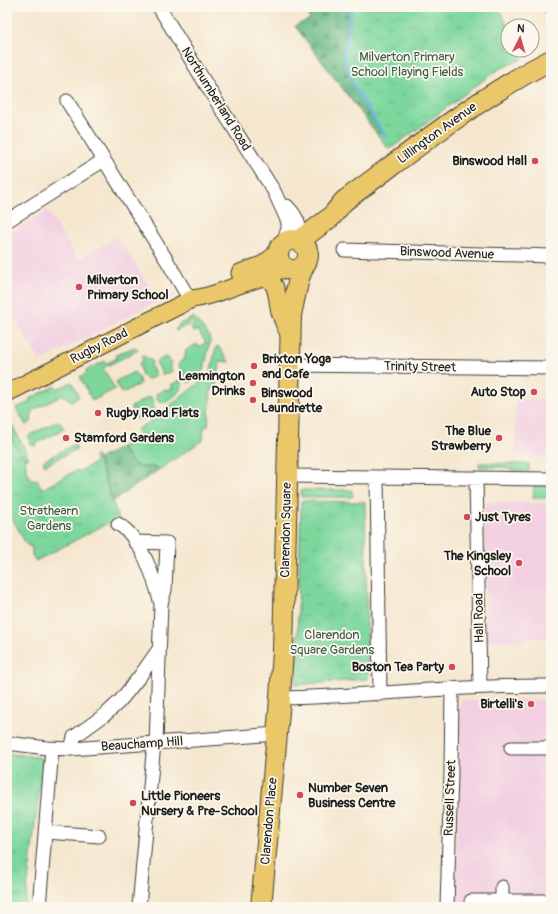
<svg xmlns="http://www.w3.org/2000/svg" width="558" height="914" viewBox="0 0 558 914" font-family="Pangolin,sans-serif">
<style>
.built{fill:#f2cfe1}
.grass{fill:#7dd79d;stroke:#4c7a5c}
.forest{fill:url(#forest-firs);stroke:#416a50}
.park{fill:url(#park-tufts);stroke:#4c7a5c}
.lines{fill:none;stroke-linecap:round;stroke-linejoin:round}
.stream{stroke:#6bb6e4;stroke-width:3}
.minor-casing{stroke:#3d3a37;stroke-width:15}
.major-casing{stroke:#3d3a37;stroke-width:19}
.highway-casing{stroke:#3d3a37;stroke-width:22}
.minor{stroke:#fff;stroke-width:13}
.major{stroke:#eac769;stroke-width:17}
.highway{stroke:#eac769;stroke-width:20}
.poi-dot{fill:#d1495b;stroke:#fbf7ec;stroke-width:1.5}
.labels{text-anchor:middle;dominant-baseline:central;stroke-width:3.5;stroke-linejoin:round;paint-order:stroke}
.park-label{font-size:13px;fill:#3e5d49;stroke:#fbf7ec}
.street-label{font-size:13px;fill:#1c1c1c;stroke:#fbf7ec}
.poi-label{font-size:13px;font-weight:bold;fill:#1c1c1c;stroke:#fbf7ec;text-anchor:start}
</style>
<defs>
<pattern id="forest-firs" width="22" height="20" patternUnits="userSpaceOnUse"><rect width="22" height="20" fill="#66b884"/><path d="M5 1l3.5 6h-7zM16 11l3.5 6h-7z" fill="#53956b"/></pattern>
<pattern id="park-tufts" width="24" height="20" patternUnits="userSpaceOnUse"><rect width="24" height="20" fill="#7dd79d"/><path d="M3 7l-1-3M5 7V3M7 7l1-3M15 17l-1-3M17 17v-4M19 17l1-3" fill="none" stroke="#6bb887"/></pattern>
</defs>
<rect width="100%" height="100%" fill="#fbf7ec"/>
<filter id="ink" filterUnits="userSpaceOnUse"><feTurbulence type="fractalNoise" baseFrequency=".025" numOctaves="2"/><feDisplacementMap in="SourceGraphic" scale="8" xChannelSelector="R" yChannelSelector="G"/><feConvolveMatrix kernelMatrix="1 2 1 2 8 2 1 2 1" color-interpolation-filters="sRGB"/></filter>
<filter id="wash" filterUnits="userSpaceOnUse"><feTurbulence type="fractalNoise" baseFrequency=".012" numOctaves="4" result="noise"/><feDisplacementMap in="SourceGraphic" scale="16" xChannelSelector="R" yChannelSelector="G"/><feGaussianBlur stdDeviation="0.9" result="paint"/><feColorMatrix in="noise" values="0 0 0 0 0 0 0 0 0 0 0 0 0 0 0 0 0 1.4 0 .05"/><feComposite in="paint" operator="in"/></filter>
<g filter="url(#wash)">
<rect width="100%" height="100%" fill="#f5e7cf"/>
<path class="built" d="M47,210L78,260L118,236L158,301L40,361L7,307V235Z
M516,399L551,400V457L515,456Z
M489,502L551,503V638L524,637L523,641H486L484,505L485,503Z
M461,700H551V907H454Z"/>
<path class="grass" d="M194,317L209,336L210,341L204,370L189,383L178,364L184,360L186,350L197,344L198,347L206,343L198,330L193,332L191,327L194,325L192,321L189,322L190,324L176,331L175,329L179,327L178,325Z
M218,346L229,362L220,361L219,372L217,373L216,389H211L208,426L204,427L203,440L160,469C153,466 148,467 141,467C132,466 126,453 121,447L125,445L126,446L141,438L137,430L139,428L148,423L208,376L211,371L216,347Z
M134,347L135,349L137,348L138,350L103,368L115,389L94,400H92L80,377L87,373L86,370L105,361L107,363L117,358L116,355Z
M144,356L152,361L151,366L156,376L146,380L144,377L142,376L139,363L143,361L141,357Z
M165,357L166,359L168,358L171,364L169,365L172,371L163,375L156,362Z
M134,372L139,378L140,384L122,393L118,388L116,381Z
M180,380L182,386C180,392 166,407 159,401C158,400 156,396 156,395V394L166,389L167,391L173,388L171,385Z
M72,382L79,397L72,401L63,395L32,411L31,422L26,425L16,408L30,402L29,399L55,386L57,389Z
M149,397H151L154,405L153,413L142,419L136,418L131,407Z
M7,415L29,458L25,459L17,448L7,428Z
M58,421L60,422L64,429L35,444L36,446L31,445L28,438L30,435Z
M75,444L77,449L45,465L43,461Z
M479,463L529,464V472H521L502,467H479Z
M534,485H550L551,498H533Z
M301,490H352L353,496L351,497H301Z"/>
<path class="forest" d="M303,7H352L344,57L353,84L382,131L377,134L295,26L310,19Z
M121,447C126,453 132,466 141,467C148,467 153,466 160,469L113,501L98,459Z"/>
<path class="park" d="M352,7H499L508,27V50H518L522,59L497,70L389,150L377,134L382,131L353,84L344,56Z
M7,428L17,448L25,459L26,469L32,481L37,479L42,489L77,470L78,472L96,462L94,457L96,455L120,523L116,525L112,523H108L36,561L32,555V548L26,544L7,509Z
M301,501L365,502L368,679L296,685Z
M7,753L43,758L25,907H7Z"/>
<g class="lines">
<path class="stream" d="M352,7L344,57L353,84L385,136"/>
</g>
</g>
<g filter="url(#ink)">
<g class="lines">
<defs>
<path id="minor" d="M159,7L215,99L274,191L288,222V229L281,247
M551,7V8
M67,101L166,259L190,300
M287,206C298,217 301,226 299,241
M7,221L104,160
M344,250L551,256
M289,365L551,368
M287,476L551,479
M377,477L380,694
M476,478L480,687
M118,524C142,538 154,578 161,604
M135,542L167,543L165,590L161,604L156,743
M280,698C370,696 460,685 551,686
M7,743L47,748L71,749L277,734
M511,748H551
M71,749L74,737L106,714L120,701L140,676L159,649
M46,832L99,836
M502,887V901
M471,901H551
M39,907L52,749
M139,907L154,743
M447,907L451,773L452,688"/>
<path id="major" d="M240,273L262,265L279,252
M264,277C280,282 276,302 281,315C283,322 287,329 290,336
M7,393L192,299C212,297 226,289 245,283C259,278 272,275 285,267"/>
<path id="highway" d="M278 255a15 15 0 1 1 30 0a15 15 0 1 1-30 0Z
M299,241L331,217L344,201C411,152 477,98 551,60
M261,907L279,712L283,651L291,315L299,278L304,266"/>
</defs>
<use href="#minor" class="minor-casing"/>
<use href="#major" class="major-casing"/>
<use href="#highway" class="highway-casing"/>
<use href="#minor" class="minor"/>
<use href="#major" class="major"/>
<use href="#highway" class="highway"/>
</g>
</g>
<g class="poi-dot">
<circle cx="535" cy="161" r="4"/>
<circle cx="79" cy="287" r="4"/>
<circle cx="254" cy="366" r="4"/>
<circle cx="253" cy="383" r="4"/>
<circle cx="534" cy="392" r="4"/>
<circle cx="253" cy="400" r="4"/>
<circle cx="98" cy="413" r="4"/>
<circle cx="66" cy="438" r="4"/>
<circle cx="499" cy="438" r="4"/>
<circle cx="467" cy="517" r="4"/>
<circle cx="519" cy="563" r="4"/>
<circle cx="452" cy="667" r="4"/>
<circle cx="531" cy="704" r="4"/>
<circle cx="300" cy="795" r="4"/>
<circle cx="133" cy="803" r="4"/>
</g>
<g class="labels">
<g class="park-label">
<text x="407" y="57">Milverton Primary<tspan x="407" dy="15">School Playing Fields</tspan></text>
<text x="49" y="511">Strathearn<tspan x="49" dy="15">Gardens</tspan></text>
<text x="332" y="635">Clarendon<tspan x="332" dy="15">Square Gardens</tspan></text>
</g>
<g class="street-label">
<text transform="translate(216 99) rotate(58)">Northumberland Road</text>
<text transform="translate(437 133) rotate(-36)">Lillington Avenue</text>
<text transform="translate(447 253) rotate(2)">Binswood Avenue</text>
<text transform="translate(99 346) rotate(-27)">Rugby Road</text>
<text transform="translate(420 367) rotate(1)">Trinity Street</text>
<text transform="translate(286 530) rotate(-89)">Clarendon Square</text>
<text transform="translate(479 618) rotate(-91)">Hall Road</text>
<text transform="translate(142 744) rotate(-4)">Beauchamp Hill</text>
<text transform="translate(450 798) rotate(-88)">Russell Street</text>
<text transform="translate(269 821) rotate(-85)">Clarendon Place</text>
</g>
<g class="poi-label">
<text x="527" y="161" text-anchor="end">Binswood Hall</text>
<text x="87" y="280">Milverton<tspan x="87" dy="15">Primary School</tspan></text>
<text x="262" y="359">Brixton Yoga<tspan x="262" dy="15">and Cafe</tspan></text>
<text x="245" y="376" text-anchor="end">Leamington<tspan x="245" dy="15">Drinks</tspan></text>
<text x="526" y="392" text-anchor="end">Auto Stop</text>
<text x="261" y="393">Binswood<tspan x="261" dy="15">Laundrette</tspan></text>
<text x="106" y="413">Rugby Road Flats</text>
<text x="491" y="431" text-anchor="end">The Blue<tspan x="491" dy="15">Strawberry</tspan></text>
<text x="74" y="438">Stamford Gardens</text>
<text x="475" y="517">Just Tyres</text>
<text x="511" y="556" text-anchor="end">The Kingsley<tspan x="511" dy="15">School</tspan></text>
<text x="444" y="667" text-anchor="end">Boston Tea Party</text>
<text x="523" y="704" text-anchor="end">Birtelli's</text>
<text x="308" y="788">Number Seven<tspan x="308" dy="15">Business Centre</tspan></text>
<text x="141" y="796">Little Pioneers<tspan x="141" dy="15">Nursery &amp; Pre-School</tspan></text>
</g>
</g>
<rect width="558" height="914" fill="none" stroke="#fbf7ec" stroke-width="24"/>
<g transform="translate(520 38) rotate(5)"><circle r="19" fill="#fbf7ec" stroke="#a29f99"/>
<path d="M0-3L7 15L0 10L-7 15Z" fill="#d1495b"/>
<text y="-6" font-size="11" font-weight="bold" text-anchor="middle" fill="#1c1c1c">N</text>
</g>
</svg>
